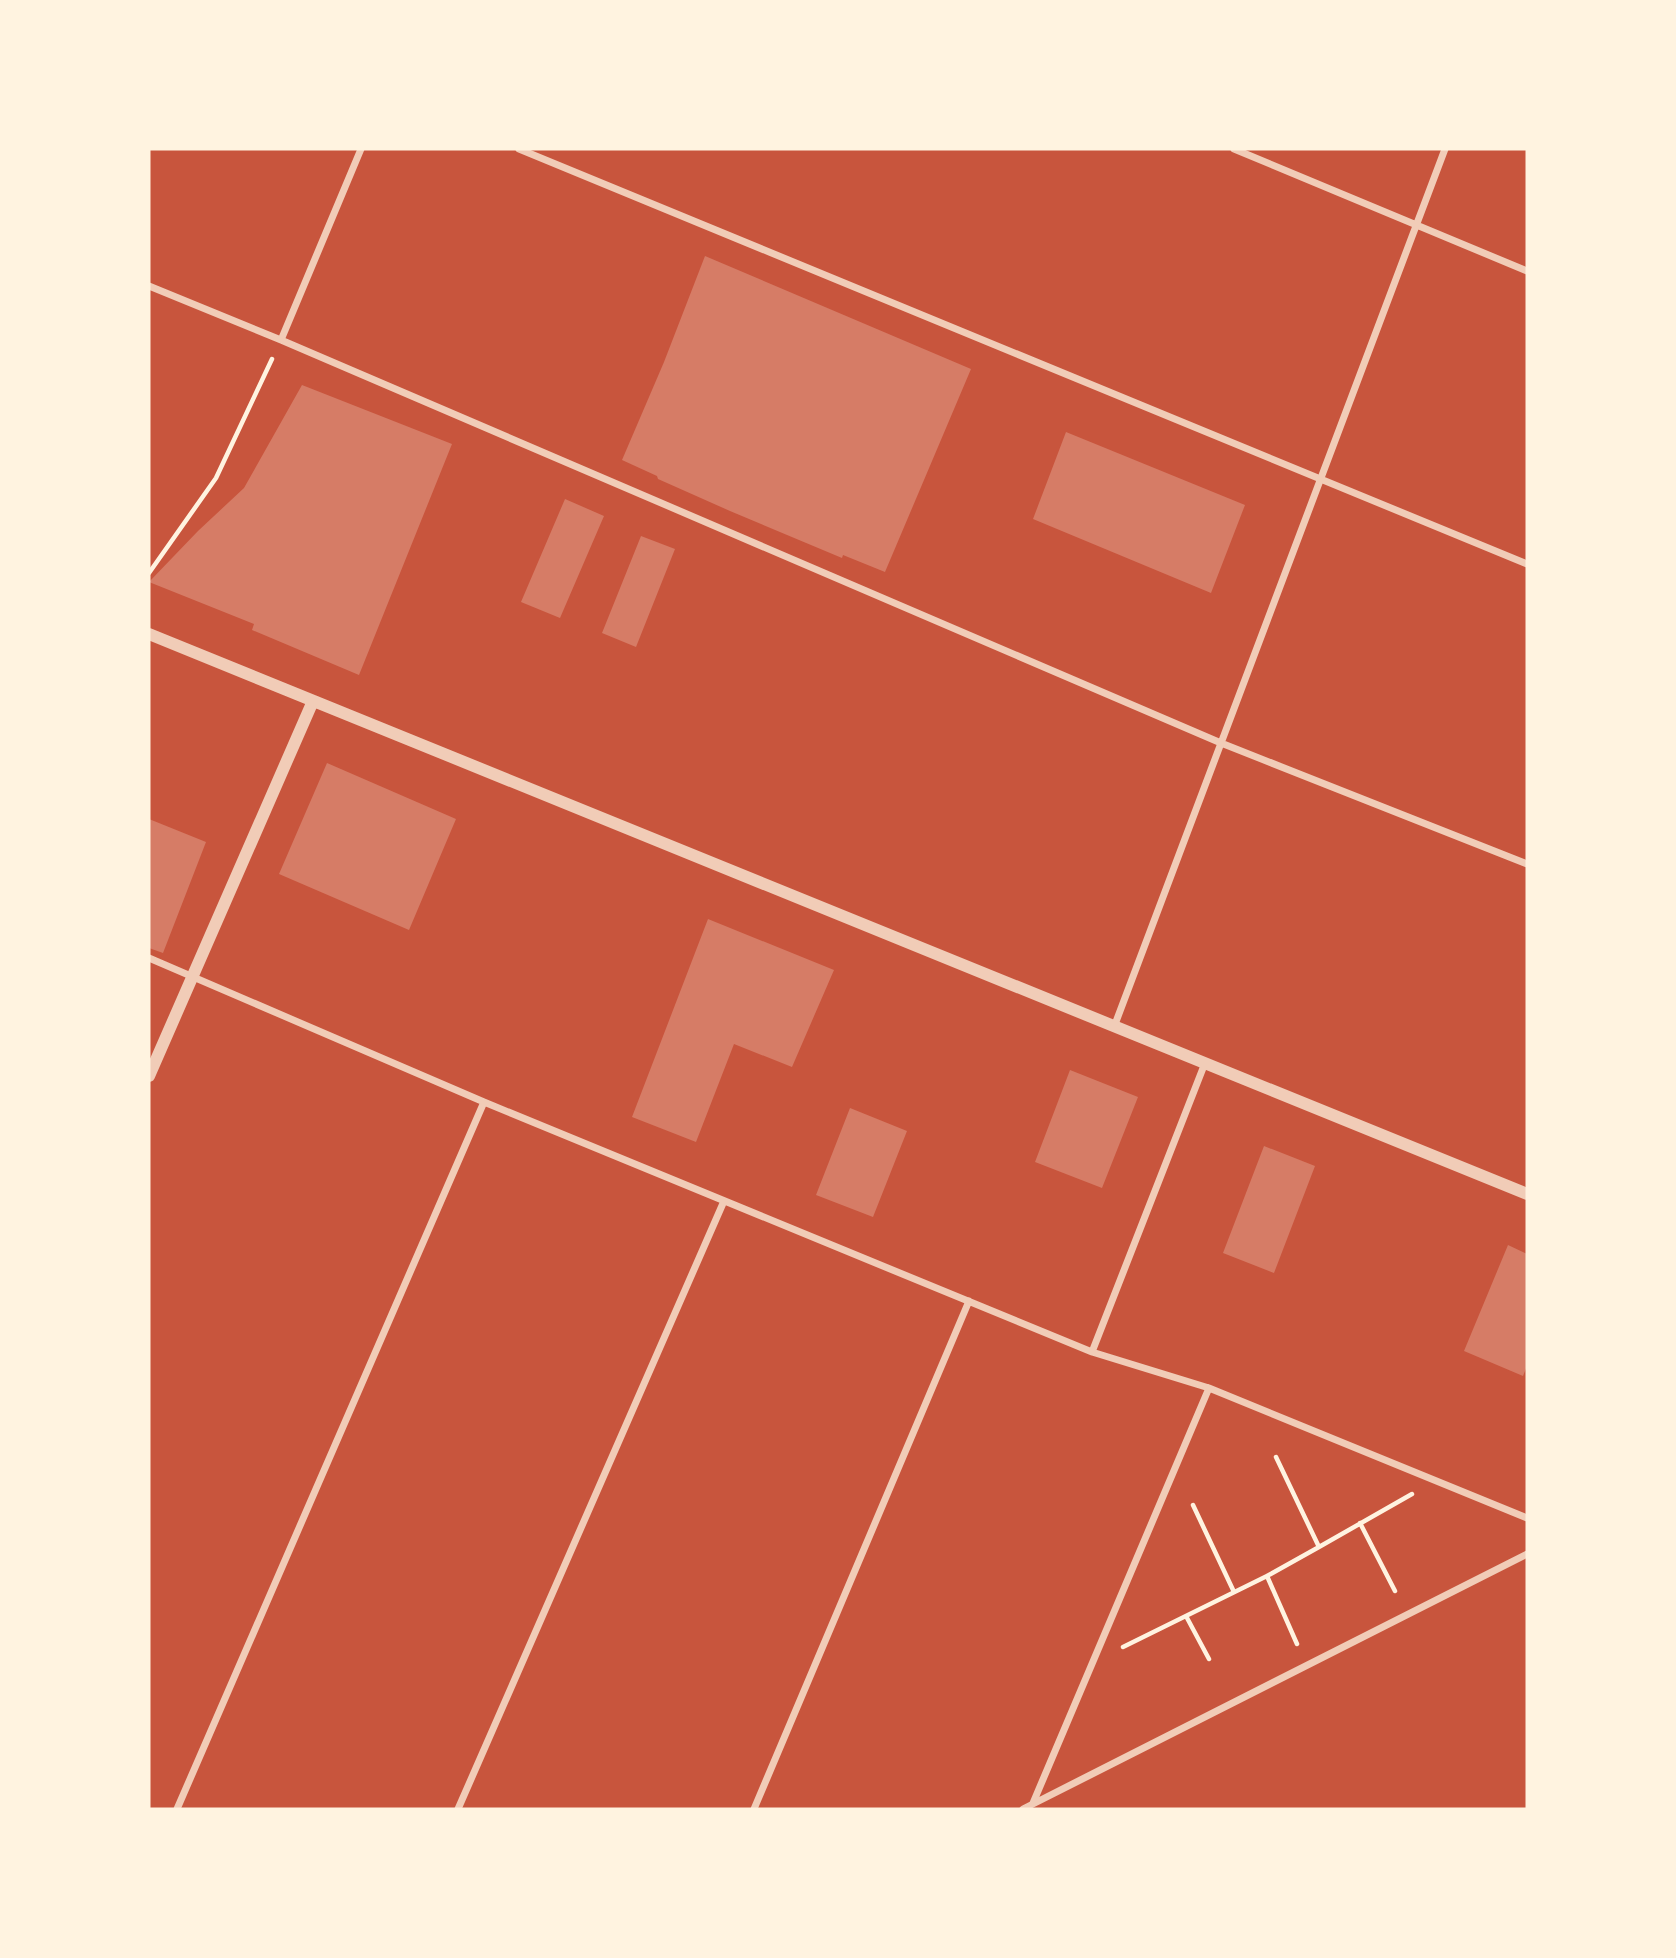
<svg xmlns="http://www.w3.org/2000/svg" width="1676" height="1958" viewBox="0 0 1676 1958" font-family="Overpass,sans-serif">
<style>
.building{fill:#d67c66}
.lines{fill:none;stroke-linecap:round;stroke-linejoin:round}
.path{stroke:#fff3e0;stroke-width:4.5}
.minor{stroke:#f1ccb7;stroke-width:7}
.tertiary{stroke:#f1ccb7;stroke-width:12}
</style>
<rect width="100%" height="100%" fill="#c8553d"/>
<path class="building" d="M705,256L971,369L885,572L843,555L842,558L730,511L658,479L657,476L622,460L664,362Z
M302,385L452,444L359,675L252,630L254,624L149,582L198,531L244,488Z
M1066,432L1245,505L1211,593L1033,519Z
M565,499L604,516L560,618L521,602Z
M641,536L675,549L636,647L602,633Z
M327,763L456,819L409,930L279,874Z
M149,819L206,842L163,953L149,948Z
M708,919L834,970L792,1067L734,1044L696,1142L632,1117Z
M1070,1070L1138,1097L1102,1188L1035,1162Z
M850,1108L907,1131L873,1217L816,1195Z
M1264,1146L1315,1166L1274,1273L1223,1253Z
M1508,1245L1527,1254V1366L1523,1376L1464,1351Z"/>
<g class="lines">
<path class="path" d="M149,573L216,478L272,359
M1193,1505L1234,1592
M1360,1523L1395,1591
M1319,1547L1412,1494
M1267,1576L1319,1547L1276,1457
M1186,1616L1209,1659
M1123,1647L1267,1576L1297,1644"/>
<path class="minor" d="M519,149L1527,564
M1234,149L1527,271
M149,286L281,340L1221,743L1527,864
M281,340L361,149
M149,958L484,1102L1092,1352L1209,1388L1527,1518
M1114,1027L1445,149
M1092,1352L1205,1063
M1033,1803L1209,1388
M177,1809L484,1102
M458,1809L724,1201
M754,1809L969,1301
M1023,1809L1527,1554"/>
<path class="tertiary" d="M149,634L1527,1194
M149,1076L313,701"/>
</g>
<rect width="1676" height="1958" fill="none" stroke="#fff3e0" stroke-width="301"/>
</svg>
